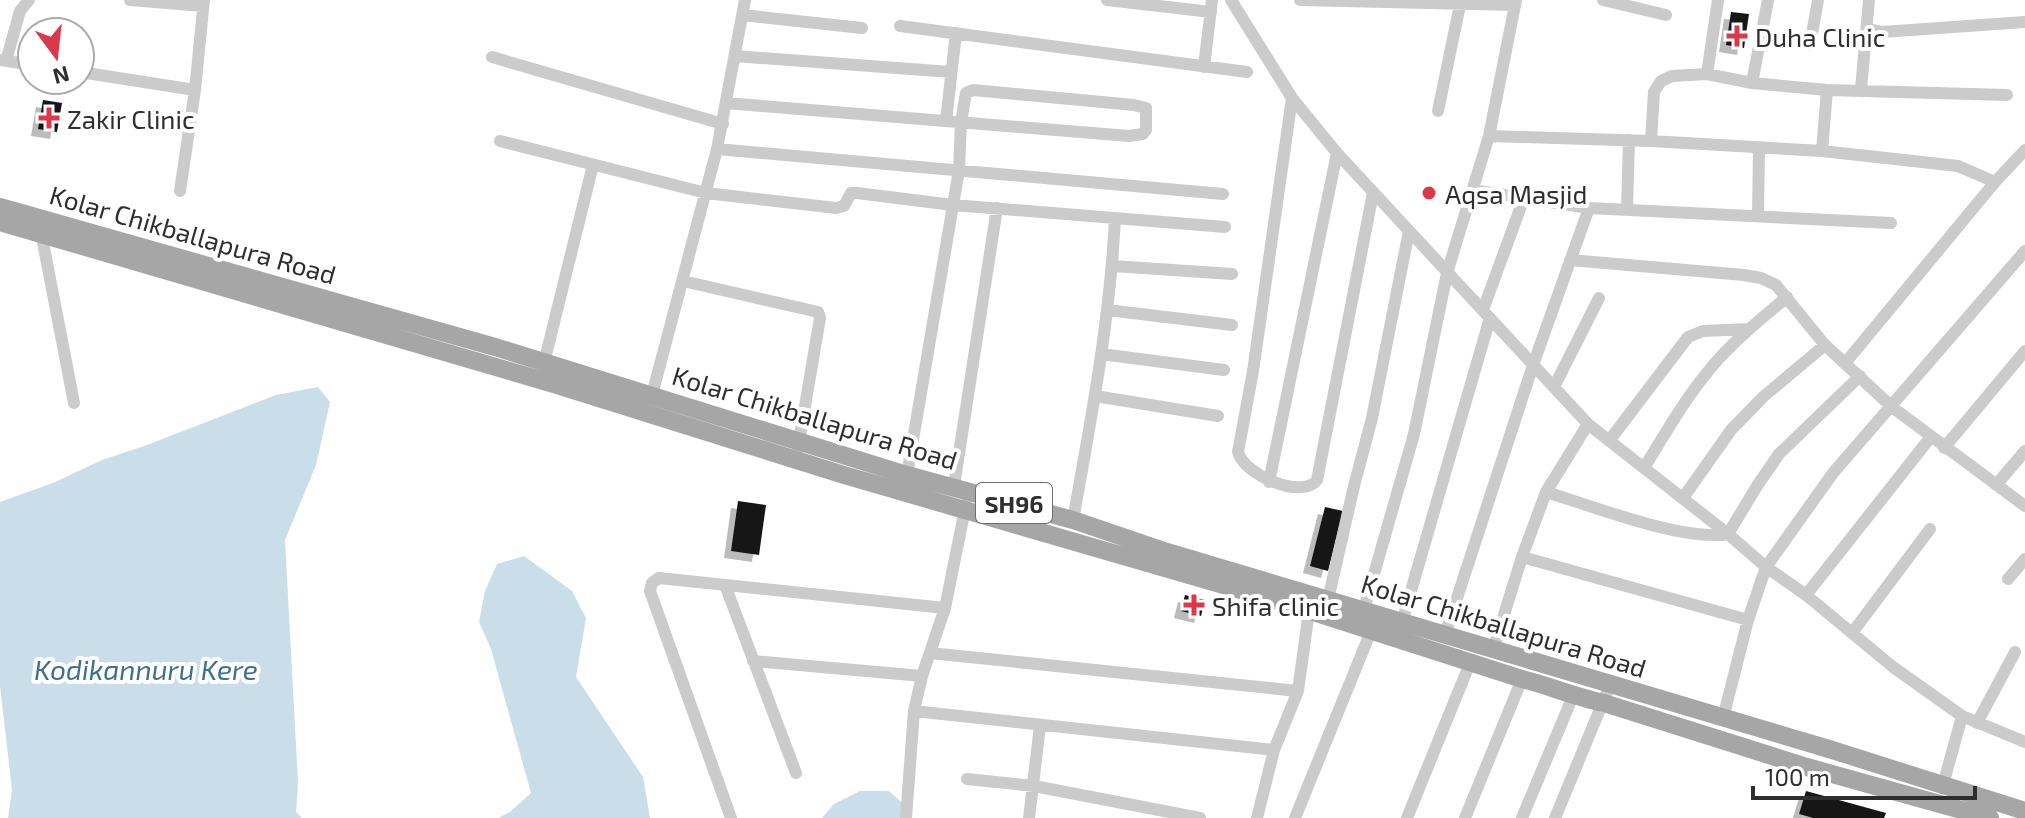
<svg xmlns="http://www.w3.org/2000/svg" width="2025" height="818" viewBox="0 0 2025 818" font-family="'Exo 2',sans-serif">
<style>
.water{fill:#c9dee9}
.building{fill:#151515;filter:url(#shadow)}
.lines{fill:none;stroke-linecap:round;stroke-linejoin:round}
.minor{stroke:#cbcbcb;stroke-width:12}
.primary{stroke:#a6a6a6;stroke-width:18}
.poi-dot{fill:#db394a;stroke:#fff;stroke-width:3}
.labels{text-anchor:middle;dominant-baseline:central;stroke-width:8;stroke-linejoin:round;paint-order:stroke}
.shield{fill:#fff;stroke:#6d6d6d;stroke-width:2}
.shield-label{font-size:24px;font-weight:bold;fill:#2e2e2e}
.poi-label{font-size:26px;fill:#2e2e2e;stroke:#fff;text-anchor:start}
.street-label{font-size:26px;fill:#2e2e2e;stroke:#fff}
.water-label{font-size:28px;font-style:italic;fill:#40718b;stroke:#fff}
</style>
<defs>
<filter id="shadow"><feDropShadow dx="-7" dy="7" stdDeviation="0" flood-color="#0004"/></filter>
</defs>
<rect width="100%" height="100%" fill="#fff"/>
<path class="water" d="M318,387L330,402L316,465L285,540L298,783L296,812L302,818H8L12,790L0,686V502L53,483L102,460L147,445L276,395Z
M524,556L572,591L586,618L576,677L643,777L650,818H498L510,812L531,793L491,649L479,622L485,591L497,564Z
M860,791H889L911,811V818H822L834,804Z"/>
<path class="building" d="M1731,12L1749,14L1744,48L1726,45Z
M43,100L62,103L57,132L38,129Z
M738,501L766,505L759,555L731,551Z
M1325,507L1343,511L1328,571L1310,566Z
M1185,595L1205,600L1201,616L1181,611Z
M1806,791L1886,813L1884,818H1813L1799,814Z"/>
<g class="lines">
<path class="minor" d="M130,0L203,6
M1107,0L1211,12
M1231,0L1292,98L1337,153L1588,424L1728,534L1766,567L1806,595L1893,667L1962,716L2025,742
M1300,0L1515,5
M1603,0L1666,15
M742,15L862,28
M900,26L1247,72
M1867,29L1882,32L2025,22
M1810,45L1818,0
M735,56L951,72
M492,57L723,124
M0,60L32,65
M6,61L20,11L29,0
M1204,67L1212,0
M80,72L195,90
M1707,74L1718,0
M1752,83L1768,0
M1861,89L1869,0
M1292,98L1253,371L1238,452C1244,475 1302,500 1317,480L1373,193
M726,103L1129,136L1143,134L1146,130V108L1134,105L973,90L966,93L961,122L959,170L907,475
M1438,111L1460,5
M946,121L956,33
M1489,136L1651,141L1822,151L1958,166L1995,182
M500,141L706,193L836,208L844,206L851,193H857L953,205L1225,227
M1651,141L1654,92L1661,81L1672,76L1707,74L1752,83L1827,90L2007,95
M717,149L1223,194
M1822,151L1827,90
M1473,190L1589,208L1891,223
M180,191L195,90L204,0
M1627,210L1629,140
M1758,216L1759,148
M41,232L74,403
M1570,260L1744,275L1761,278L1776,285L1825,345L1892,407L2025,506
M1113,266L1232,274
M683,281L818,312L820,318L796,459
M1107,310L1232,325
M1483,310L1524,198
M1101,354L1224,370
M1846,362L1995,182L2025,150
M544,363L593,165
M1554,387L1599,298
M652,395L717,149L745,0
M1095,396L1218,416
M1609,441L1688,337L1703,331L1749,329
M1944,448L2025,351
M1644,468C1665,434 1684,400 1710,369C1732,342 1761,319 1787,297
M1269,482L1337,153
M1996,485L2025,451
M954,486L997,208
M1546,492C1593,506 1683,542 1728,534L1757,486L1779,454L1860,376
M1683,498L1731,430L1763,397L1825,345
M1073,520C1091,420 1110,320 1115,218
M1522,557L1748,620
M2008,579L2025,559
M725,585L796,773
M1806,595L1930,438
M1328,600L1354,486L1372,418L1409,231
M1362,616L1414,434L1447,273L1489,136L1516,0
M1402,622L1490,318
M1852,633L1930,529
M1445,635L1533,365L1589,208
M1493,650L1522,557L1546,492L1588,424
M930,653L1298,691
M753,661L922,676
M914,711L1274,750
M1723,718L1748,620L1766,567L1833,473L2025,251
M1977,723L2015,652
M967,779L1034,786L1200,818
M1943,785L1962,716
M731,818L650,591L652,583L659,578L945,608
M906,818L914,711L922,676L945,608L966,504
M1029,818L1040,726
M1257,818L1274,750L1298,691L1309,611
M1295,818L1371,631
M1407,818L1470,663
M1465,818L1522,679
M1522,818L1573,696
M1555,818L1610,685"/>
<path class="primary" d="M0,207L495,347L907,475L1073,520L1167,552L1829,749L2025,811
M0,222L554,384L844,475L1282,602L1522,679C1550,686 1575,697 1604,703L1807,767L1990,818"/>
</g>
<g class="poi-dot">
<path d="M1733 24h8v8h8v8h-8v8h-8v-8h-8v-8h8z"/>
<path d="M45 106h8v8h8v8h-8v8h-8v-8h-8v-8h8z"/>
<circle cx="1429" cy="193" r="8"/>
<path d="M1190 593h8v8h8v8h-8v8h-8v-8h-8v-8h8z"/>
</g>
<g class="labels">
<rect class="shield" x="976" y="483" width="76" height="40" rx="6"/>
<g class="shield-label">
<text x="1014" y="503">SH96</text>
</g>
<g class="poi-label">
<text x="1755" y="36">Duha Clinic</text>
<text x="67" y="118">Zakir Clinic</text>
<text x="1445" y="193">Aqsa Masjid</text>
<text x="1212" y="605">Shifa clinic</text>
</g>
<g class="street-label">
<text transform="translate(193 234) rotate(16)">Kolar Chikballapura Road</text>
<text transform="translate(815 417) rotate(17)">Kolar Chikballapura Road</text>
<text transform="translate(1504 625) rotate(17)">Kolar Chikballapura Road</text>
</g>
<g class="water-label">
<text x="146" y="669">Kodikannuru Kere</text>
</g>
</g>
<g transform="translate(56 56) rotate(165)"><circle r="38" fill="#ffffff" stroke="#ababab" stroke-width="2"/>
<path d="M0-6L14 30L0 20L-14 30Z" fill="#db394a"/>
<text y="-12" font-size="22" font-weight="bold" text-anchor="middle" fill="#2e2e2e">N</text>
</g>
<path d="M1753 786v12h222v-12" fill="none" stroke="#2e2e2e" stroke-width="4"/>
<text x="1765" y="786" font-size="24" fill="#2e2e2e" stroke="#ffffff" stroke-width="6" paint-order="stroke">100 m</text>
</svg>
